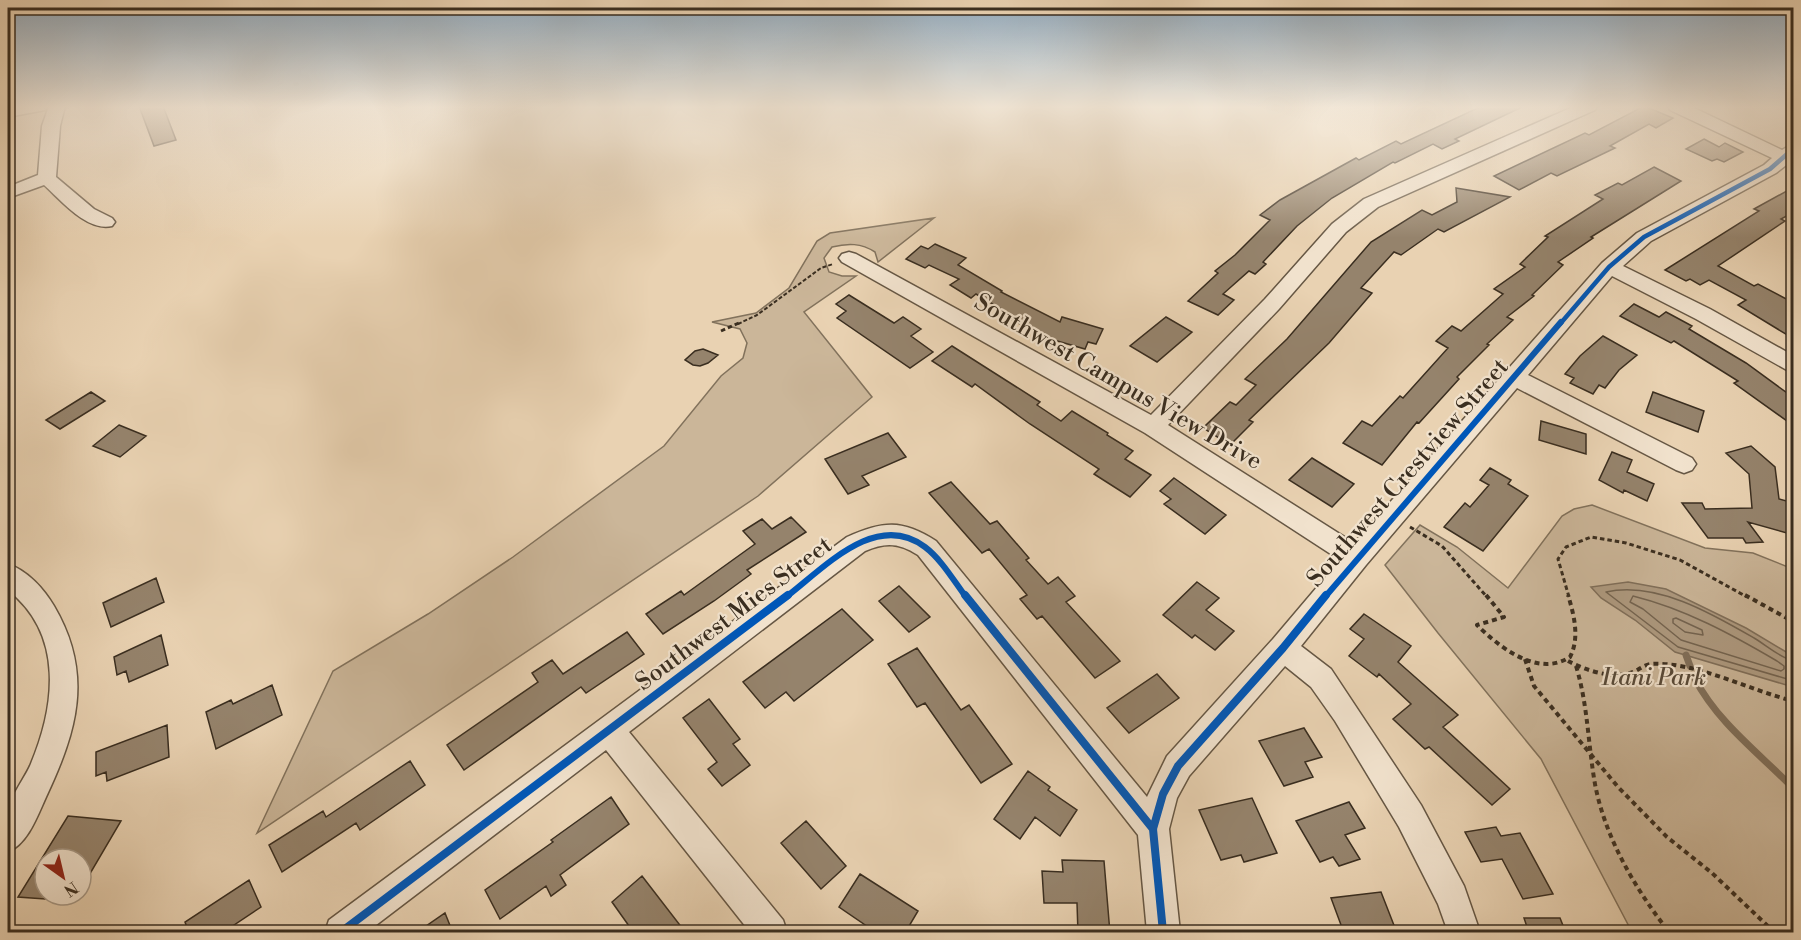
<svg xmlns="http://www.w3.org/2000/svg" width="1801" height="940" viewBox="0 0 1801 940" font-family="'Libre Bodoni',serif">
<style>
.green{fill:#cbb699;stroke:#82725c;stroke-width:1.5}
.water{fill:#ae9a80;stroke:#806f5a;stroke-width:1.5}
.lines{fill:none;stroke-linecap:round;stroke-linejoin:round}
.shore{stroke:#746450;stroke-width:1.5}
.stream{stroke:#806f5a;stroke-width:7}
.building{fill:#95836c;stroke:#3a2e20;stroke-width:1.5}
.minor-casing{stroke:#665744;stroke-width:3}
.path-far2{stroke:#3a2e20;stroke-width:2;stroke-dasharray:4 2;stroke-linecap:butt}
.path-far1{stroke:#3a2e20;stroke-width:3;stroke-dasharray:4.5 3;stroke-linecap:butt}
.path{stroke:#3a2e20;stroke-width:4;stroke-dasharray:5 4;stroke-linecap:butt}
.minor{fill:#f1e2cd;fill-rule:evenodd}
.cycleway-far2-casing{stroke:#f1e2cd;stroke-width:8}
.cycleway-far1-casing{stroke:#f1e2cd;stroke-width:10}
.cycleway-casing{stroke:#f1e2cd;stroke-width:11}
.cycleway-far2{stroke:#0057b8;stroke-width:4.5}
.cycleway-far1{stroke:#0057b8;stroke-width:6}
.cycleway{stroke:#0057b8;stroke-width:8}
.labels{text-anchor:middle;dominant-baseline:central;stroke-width:4.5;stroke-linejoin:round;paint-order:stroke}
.street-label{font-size:24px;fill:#3a2e20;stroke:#f1e2cd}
.park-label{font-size:24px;font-style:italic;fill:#574938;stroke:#f1e2cd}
</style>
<rect width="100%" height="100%" fill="#e9d2b2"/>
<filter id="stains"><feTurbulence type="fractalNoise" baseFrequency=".00333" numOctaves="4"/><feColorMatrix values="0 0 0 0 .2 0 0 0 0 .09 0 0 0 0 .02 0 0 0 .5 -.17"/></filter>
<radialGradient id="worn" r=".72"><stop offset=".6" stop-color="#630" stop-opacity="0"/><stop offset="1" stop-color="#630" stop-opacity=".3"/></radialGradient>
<path class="green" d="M934,218L878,262L875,252C861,243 848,243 832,247L824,258L829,272L842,276H856L804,312L872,397L758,496L257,833L333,671L428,614L513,557L664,446L721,376L743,358L747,343L740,329L712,322L756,313L789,288L817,241L830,233Z
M1592,505L1705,548L1753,553L1793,569V932H1632L1541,759L1438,633L1385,565L1420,525L1457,547L1508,588L1562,516L1574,509Z"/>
<path class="water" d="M1628,582L1666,589L1746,628L1793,656V687L1675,652L1635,620L1601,598L1591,587Z"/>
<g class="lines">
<path class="shore" d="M1633,596C1685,609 1731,634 1777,661L1784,666V669L1781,671L1681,640L1643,609L1630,602Z
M1676,618L1702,630L1703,635L1685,632L1673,623V619Z
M1794,661C1780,658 1766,645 1754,638C1711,613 1656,581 1606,592L1678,647L1794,681"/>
<path class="stream" d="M1686,655L1690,666
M1695,679C1718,723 1760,754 1794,789"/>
</g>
<path class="building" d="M139,106H163L176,140L154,146Z
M1482,106H1524L1455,139L1459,141L1442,149L1433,144L1395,163L1393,162L1332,198L1297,226L1263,262L1266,264L1255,274L1249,271L1223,294L1234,300L1218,315L1188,301L1218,273L1215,271L1235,255L1270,220L1260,215L1280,200L1356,158L1359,160L1396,141L1401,144Z
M1644,106L1673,118L1656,128L1649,124L1610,146L1615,148L1557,176L1551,173L1519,190L1494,176L1585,133L1589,135Z
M1704,139L1719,147L1725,143L1743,152L1724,162L1717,159L1712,161L1686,149Z
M1654,167L1681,181L1591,237L1593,238L1558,262L1563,265L1532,295L1534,296L1507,317L1513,320L1487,344L1489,345L1457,377L1459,379L1419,423L1417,422L1382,465L1343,443L1362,421L1372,426L1400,396L1403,398L1448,348L1436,341L1452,326L1461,331L1503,294L1494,289L1525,267L1520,264L1548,237L1545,236L1603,199L1595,195L1618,183L1622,185Z
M1794,187V212L1781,219L1785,221L1718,266L1754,286L1758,284L1794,303V339L1738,305L1746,300L1709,280L1700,285L1690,279L1686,281L1665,270L1759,211L1754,209Z
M1456,188L1510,197L1444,232L1438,229L1401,255L1394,252L1361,288L1372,293L1329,343L1249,420L1253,422L1230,445L1203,428L1230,402L1236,405L1256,385L1245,379L1287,339L1371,242L1422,210L1432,215L1457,202Z
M935,244L966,258L958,265L1002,291L1001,292L1060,322L1062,317L1103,329L1096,344L1088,342L1085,349L1047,338L1003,315L1006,312L976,294L971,298L950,285L959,279L929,265L925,268L906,259L921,246L928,249Z
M849,295L894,323L903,317L921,329L911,336L933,352L910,368L837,318L846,311L836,304Z
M1634,304L1659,317L1666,312L1692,326L1689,329L1746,363L1794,398V426L1734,383L1738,381L1674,341L1671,343L1620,316Z
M1166,317L1192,332L1157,362L1130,346Z
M1603,336L1637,355L1619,370L1605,388L1599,385L1593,394L1570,383L1574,378L1565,374L1580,356Z
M952,346L1040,402L1037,405L1061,421L1072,411L1108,433L1107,435L1133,451L1125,459L1151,475L1130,497L1094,474L1099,469L1030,424L975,384L972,387L932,361Z
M703,349L718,355L708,363L700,366L693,365L685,360L695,351Z
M91,392L105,401L60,429L46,420Z
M1653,392L1704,411L1698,432L1646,412Z
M1541,421L1586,434V454L1539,440Z
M119,425L146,436L120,457L93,446Z
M888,433L906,457L862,476L869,485L848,494L825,459Z
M1751,446L1775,467L1779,499L1794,503V535L1748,522L1763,542L1746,543L1743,538H1708L1682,503H1702L1705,509L1752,508L1749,474L1726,453Z
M1612,452L1632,460L1627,472L1654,484L1647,501L1624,490L1623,493L1599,480Z
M1312,458L1354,484L1332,507L1289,480Z
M1490,468L1511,480L1508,484L1528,496L1483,551L1444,527L1465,503L1470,507L1489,485L1480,480Z
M1174,478L1226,515L1205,534L1164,504L1171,499L1160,491Z
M951,482L990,524L997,521L1029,558L1026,560L1048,584L1058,577L1075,596L1066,602L1120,661L1095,678L1042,616L1037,619L1020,599L1027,595L989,549L982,553L929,493Z
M791,517L806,532L747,570L751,574L714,601L663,634L646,614L681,591L684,595L755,544L743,531L762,519L772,529Z
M156,578L164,602L111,627L103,603Z
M1197,582L1219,598L1206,610L1234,631L1215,650L1195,635L1192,638L1163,615Z
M899,586L930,617L909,632L879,601Z
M842,609L873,640L794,701L786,692L765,708L743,682Z
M1364,614L1411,646L1398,662L1458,715L1443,727L1510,789L1492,805L1429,747L1425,749L1393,719L1411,704L1379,674L1377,677L1349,656L1364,639L1350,629Z
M627,632L644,654L586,693L581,687L464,770L447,745L538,682L532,673L552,660L563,674Z
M161,635L168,665L129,682L126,671L117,675L114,657Z
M917,648L961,710L969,705L1012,764L981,783L925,703L917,707L888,664Z
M1157,674L1179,698L1129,733L1107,708Z
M272,685L282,715L216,749L206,712L231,700L233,704Z
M709,699L740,739L733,744L750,765L722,786L708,769L717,762L683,718Z
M167,725L169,757L107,781L106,772L96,776V752Z
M1304,728L1322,757L1305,762L1313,777L1284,786L1259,741Z
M410,761L425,785L360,830L356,823L282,872L269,845L323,811L326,817Z
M1028,771L1050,787L1048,790L1077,810L1060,836L1035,817L1020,839L994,819Z
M611,797L629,824L560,875L566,885L551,896L546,886L500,919L485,890L553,842L551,840Z
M1252,798L1277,853L1244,862L1241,855L1221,860L1199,810Z
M1349,802L1365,828L1345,835L1360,859L1339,866L1333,857L1320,862L1296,821Z
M68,816L121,821L81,889V859H45V899L18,897Z
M806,821L846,866L821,889L781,843Z
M1496,827L1501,836L1520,833L1553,894L1523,899L1502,859L1481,862L1465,832Z
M1062,860L1104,861L1110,933H1078L1077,903H1044L1042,871L1063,872Z
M860,874L918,911L905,933H877L839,907Z
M642,876L686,933H634L612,902Z
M249,880L261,907L222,933H189L185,922Z
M1381,892L1397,933H1344L1331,898Z
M445,913L453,933H416Z
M1524,918H1560L1566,933H1529Z"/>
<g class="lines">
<defs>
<path id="minor" d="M47,106L45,110L8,117V107Z
M49,106H65L60,126L56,177L94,209L112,218L115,222L112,226C87,232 61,200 44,185L8,198V187L38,175L42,126Z
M1575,106H1597L1595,110L1378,207L1346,232L1279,309L1168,425L1354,543L1602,263L1637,233L1764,165L1772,158L1670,110L1668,106H1690L1782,150L1794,143V159L1776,173L1651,241L1623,266L1710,309L1794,356V374L1696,319L1612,276L1528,375L1692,458L1696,464L1692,470L1684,473L1676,470L1517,388L1366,565L1301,646L1331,669L1421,805L1464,886L1480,932H1448L1438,904L1399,827L1335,721L1311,687L1285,666L1189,776L1177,798L1169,829L1180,932H1147L1138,835L918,555C899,543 886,542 865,551L629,732L783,920L787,932H750L606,750L367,932H325L329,920L847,537C883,521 902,519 936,541L1147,797L1167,756L1273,639L1340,560L1145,433L842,262L839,258L842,254L849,252L856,254L1151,415L1265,299L1332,224L1364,199Z
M8,564C28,571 44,589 54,606C94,674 77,731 46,797C37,817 28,843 8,852C7,840 6,823 8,811C9,799 24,779 30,766C55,707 65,635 8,590Z"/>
</defs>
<use href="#minor" class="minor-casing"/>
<path class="path-far2" d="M738,324L757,315L821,268L833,264"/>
<path class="path-far1" d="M721,331L741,322
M1410,527L1442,546L1487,597
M1569,597L1558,559L1566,547L1591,537L1626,543L1680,560L1747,597"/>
<path class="path" d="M1486,595L1504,617L1477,625C1499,647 1538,678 1570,657C1580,638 1574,615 1568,595
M1745,595L1794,622
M1525,659L1534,686L1618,787L1667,837L1712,873L1774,932
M1568,661C1585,670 1611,679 1630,673C1638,671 1643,665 1651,664C1696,661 1750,691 1794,701
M1576,666C1588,705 1588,745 1595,784C1605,838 1636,890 1669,932"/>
<use href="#minor" class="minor"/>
<defs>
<path id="cycleway-far2" d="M1560,324L1609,267L1644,237L1770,169L1794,148"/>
<path id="cycleway-far1" d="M786,597C824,568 876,510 925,547C941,559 954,581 966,597
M1325,597L1561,322"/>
<path id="cycleway" d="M965,595L1153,829
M341,932L788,595
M1163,932L1153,829L1163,794L1178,766L1283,648L1326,595"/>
</defs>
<use href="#cycleway-far2" class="cycleway-far2-casing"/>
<use href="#cycleway-far1" class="cycleway-far1-casing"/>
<use href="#cycleway" class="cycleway-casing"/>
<use href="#cycleway-far2" class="cycleway-far2"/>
<use href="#cycleway-far1" class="cycleway-far1"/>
<use href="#cycleway" class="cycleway"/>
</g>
<linearGradient id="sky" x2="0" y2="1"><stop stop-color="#91aabe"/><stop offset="0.45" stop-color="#f5ebdc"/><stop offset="1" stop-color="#f5ebdc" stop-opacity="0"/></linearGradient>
<rect width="1801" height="238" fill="url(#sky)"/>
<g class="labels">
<g class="street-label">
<text transform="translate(1118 382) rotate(30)">Southwest Campus View Drive</text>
<text transform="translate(1408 473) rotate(-49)">Southwest Crestview Street</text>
<text transform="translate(734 614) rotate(-37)">Southwest Mies Street</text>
</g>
<g class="park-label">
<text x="1654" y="678">Itani Park</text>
</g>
</g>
<rect width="1801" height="940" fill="none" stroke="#e9d2b2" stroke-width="30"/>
<rect x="9" y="9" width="1783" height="922" fill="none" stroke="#3a2e20" stroke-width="3"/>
<rect x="15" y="15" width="1771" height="910" fill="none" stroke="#3a2e20" stroke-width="1.5"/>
<g transform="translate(63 877) rotate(146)"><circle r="28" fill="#f1e2cd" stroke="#a89a88" stroke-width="1.5"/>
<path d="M0-4.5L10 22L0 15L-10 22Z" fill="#8f2418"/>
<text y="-9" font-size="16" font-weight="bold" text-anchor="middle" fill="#3a2e20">N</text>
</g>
<rect width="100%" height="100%" filter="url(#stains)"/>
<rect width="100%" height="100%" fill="url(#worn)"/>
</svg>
